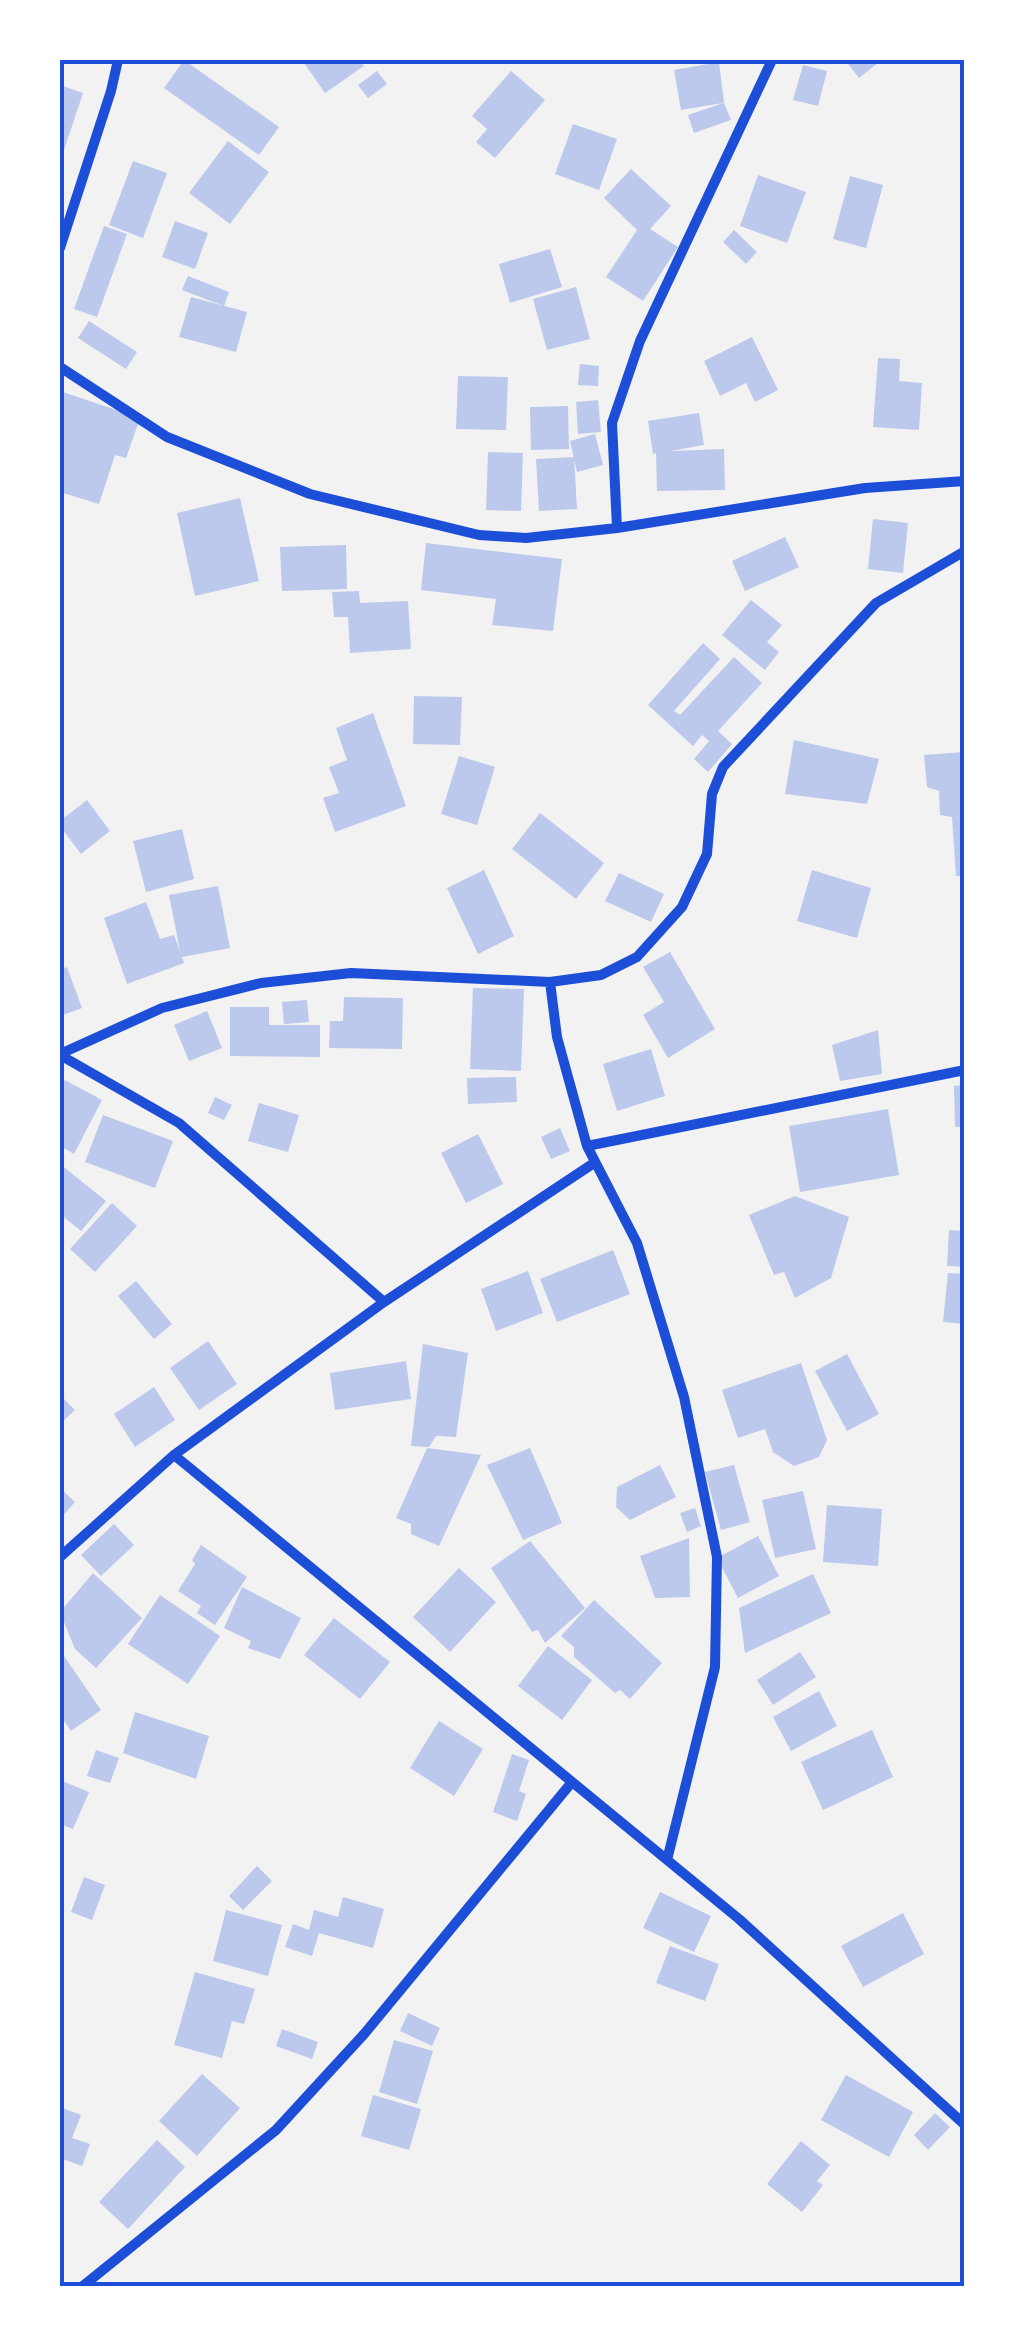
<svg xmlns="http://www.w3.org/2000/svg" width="1025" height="2346" viewBox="0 0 1025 2346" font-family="'Fira Sans Condensed',sans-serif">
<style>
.building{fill:#bdc9ec}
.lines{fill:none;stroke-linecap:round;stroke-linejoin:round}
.minor{stroke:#1d4ed8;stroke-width:10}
.neatline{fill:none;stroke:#1d4ed8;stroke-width:4}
</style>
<rect width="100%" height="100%" fill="#f2f2f2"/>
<path class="building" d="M184,60L279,127L259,155L164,88Z
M302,60H359L364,66L325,93Z
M845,60H882L859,78Z
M719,62L724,103L731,120L694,133L688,115L723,103L681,110L674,70Z
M803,65L827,71L818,106L793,100Z
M377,71L387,84L368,98L358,85Z
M511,71L545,100L495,158L476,142L487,129L472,116Z
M60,85L83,93L61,159H60Z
M573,124L617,139L599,190L555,174Z
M228,141L269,172L230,224L189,193Z
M133,161L167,173L143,238L109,225Z
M631,169L671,206L650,229L678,247L643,301L606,277L637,230L604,198Z
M758,175L806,192L787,243L740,226Z
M850,176L883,185L866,248L833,239Z
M175,221L208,233L195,269L162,257Z
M104,226L127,234L97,317L74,309Z
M734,230L757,252L746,264L723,242Z
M550,249L562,287L510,303L499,264Z
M188,276L229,292L224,306L182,290Z
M576,287L590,339L547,350L533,299Z
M191,297L247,312L236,352L179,337Z
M89,321L137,352L126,369L78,338Z
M752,337L778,390L755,402L746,383L720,396L704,361Z
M878,358L900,359L899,381L922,383L919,430L873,427Z
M580,364L599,366L598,386L578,385Z
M458,376L508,377L506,430L456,429Z
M60,391L140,418L126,458L115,455L99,504L60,492Z
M598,400L601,432L578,434L576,402Z
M568,406L569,449L531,450L530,407Z
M699,413L704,445L670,451L724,449L725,490L657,491L656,453L653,454L648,421Z
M595,434L603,465L577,472L570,441Z
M488,452L523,453L521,511L486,510Z
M574,457L577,509L539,511L536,459Z
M240,498L259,581L195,596L177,513Z
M873,519L908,523L903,573L868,569Z
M785,537L799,567L745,591L732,561Z
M426,543L562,559L553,631L492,625L496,599L421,590Z
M346,545L347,589L282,591L280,547Z
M359,591L360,603L408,601L411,649L350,653L348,617H334L332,592Z
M751,600L782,625L767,642L779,652L765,670L722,635Z
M703,643L720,659L674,711L680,715L734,657L762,683L718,731L732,744L708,772L694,759L709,741L702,735L693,746L648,705Z
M414,696L462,697L460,745L413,744Z
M373,713L406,806L335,832L323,798L339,793L329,767L347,760L336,728Z
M794,740L879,759L867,804L785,794Z
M965,752V876H956L952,817L940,815L939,791L927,787L924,755Z
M459,756L495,767L477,825L441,814Z
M87,800L110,831L81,854L60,826V821Z
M540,813L604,863L576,899L512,849Z
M182,829L194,879L146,892L133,841Z
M484,870L514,936L478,954L447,888Z
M812,870L871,888L857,938L797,921Z
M619,873L664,894L651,922L605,901Z
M218,886L230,948L182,957L184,963L127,984L104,918L146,902L160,939L174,935L180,951L169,895Z
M670,952L715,1029L668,1058L643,1015L664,1002L643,967Z
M67,967L82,1008L60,1016V970Z
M473,988L524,989L521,1071L470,1069Z
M344,997L403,998L402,1049L329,1048L330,1021H343Z
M307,1000L309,1022L284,1024L282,1002Z
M230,1007H269V1025H320V1057L230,1056Z
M207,1011L222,1048L189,1061L174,1025Z
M878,1030L882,1074L840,1081L832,1045Z
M651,1049L665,1096L617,1111L603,1064Z
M516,1077L517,1102L468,1104L467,1078Z
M65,1080L102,1100L74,1154L60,1146V1089Z
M965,1085V1127H955L954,1086Z
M215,1097L232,1105L224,1120L208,1113Z
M259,1103L299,1115L288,1152L248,1141Z
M888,1109L899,1175L800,1192L789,1126Z
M103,1115L173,1141L155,1188L85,1162Z
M560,1128L570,1151L551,1159L541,1137Z
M478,1134L503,1184L466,1203L441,1153Z
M60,1164L106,1201L81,1231L60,1214Z
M795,1196L849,1217L831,1278L795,1298L784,1272L774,1275L749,1215Z
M112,1203L137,1226L95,1272L70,1249Z
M949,1230L965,1231V1267L947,1266Z
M613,1250L630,1294L557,1322L540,1279Z
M528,1271L543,1313L496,1331L481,1289Z
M948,1273L965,1274V1324L943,1322Z
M136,1281L172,1324L154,1339L118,1296Z
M208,1341L237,1384L199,1410L170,1368Z
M423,1344L468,1353L456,1437L436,1436L429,1447L411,1446Z
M847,1354L879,1414L847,1431L815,1371Z
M406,1361L411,1399L335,1410L330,1373Z
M801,1363L827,1440L819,1457L794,1466L773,1452L765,1429L738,1438L722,1390Z
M154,1387L175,1420L135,1447L114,1414Z
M60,1395L75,1410L60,1424Z
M427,1448L481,1455L439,1546L411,1534V1524L396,1518Z
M530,1448L562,1523L523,1540L487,1465Z
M660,1465L676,1497L630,1520L616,1507L617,1487Z
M734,1465L750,1522L721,1530L705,1472Z
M60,1488L75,1502L60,1519Z
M803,1491L816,1549L775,1558L762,1500Z
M827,1505L882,1509L878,1566L823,1562Z
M695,1508L701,1526L687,1532L680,1513Z
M114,1524L134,1545L101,1576L81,1555Z
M758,1536L779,1576L738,1598L717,1558Z
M689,1538L690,1597L655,1598L640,1556Z
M530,1541L585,1608L545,1643L538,1630L532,1632L491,1568Z
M201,1545L247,1577L215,1625L197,1613L201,1606L178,1591L195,1564L192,1560Z
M459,1568L496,1602L450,1652L413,1617Z
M93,1573L142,1618L96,1668L75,1649L60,1612Z
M813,1574L831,1613L745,1653L739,1608Z
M242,1587L301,1618L280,1659L248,1648L251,1641L224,1628Z
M160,1595L220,1636L188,1684L128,1644Z
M594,1600L662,1663L630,1699L620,1690L615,1693L574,1657V1647L561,1636Z
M334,1618L390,1662L360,1699L304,1655Z
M548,1646L592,1680L562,1720L518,1686Z
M60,1650L101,1710L71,1731L60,1715Z
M800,1652L816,1677L773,1705L757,1680Z
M819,1691L837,1726L791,1751L773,1717Z
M135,1712L209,1736L196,1779L123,1753Z
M439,1721L483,1749L454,1796L410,1768Z
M872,1730L893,1777L823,1810L801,1762Z
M96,1750L119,1758L110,1783L87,1776Z
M512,1754L529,1760L519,1791L526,1794L517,1821L493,1812Z
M60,1780L89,1792L73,1829L60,1824Z
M257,1866L272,1881L243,1910L229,1896Z
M84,1877L105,1885L92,1920L71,1912Z
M660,1892L711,1916L694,1952L643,1928Z
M343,1897L384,1909L373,1948L319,1933L312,1956L285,1947L293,1924L309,1930L314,1910L338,1917Z
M226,1910L282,1925L268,1976L213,1961Z
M903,1913L924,1954L863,1987L841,1946Z
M670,1946L719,1964L705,2001L656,1983Z
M195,1972L255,1989L244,2024L232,2021L222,2058L174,2045Z
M408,2013L440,2028L432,2046L400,2031Z
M282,2029L318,2042L312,2059L276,2046Z
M394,2040L433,2051L417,2104L379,2092Z
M202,2074L240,2108L197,2156L159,2121Z
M846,2075L913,2112L889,2157L821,2120Z
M373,2095L421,2109L409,2150L361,2136Z
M60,2107L81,2115L72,2138L90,2144L82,2166L60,2158Z
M935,2113L950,2127L928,2150L914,2135Z
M157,2140L185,2167L128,2229L99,2202Z
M801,2141L830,2165L817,2181L823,2185L802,2212L767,2184Z"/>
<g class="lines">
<path class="minor" d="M60,248L111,91L118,60
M60,367L167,437L310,494L479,535L526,538L617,528L865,488L965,481
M617,528L612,423L640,341L772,60
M550,982L557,1037L587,1146L637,1243L684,1397L717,1557L715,1667L667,1860
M60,1054L162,1008L261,983L351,973L550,982L601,975L637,957L682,907L707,854L712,794L723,767L876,603L965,551
M60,1055L179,1123L384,1302
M587,1146L965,1070
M174,1455L739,1919L965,2125
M60,1557L174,1455L384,1302L594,1163
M83,2286L276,2130L365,2033L572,1782"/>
</g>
<rect width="1025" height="2346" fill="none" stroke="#ffffff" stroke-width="125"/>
<rect x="62" y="62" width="900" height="2222" class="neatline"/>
</svg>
